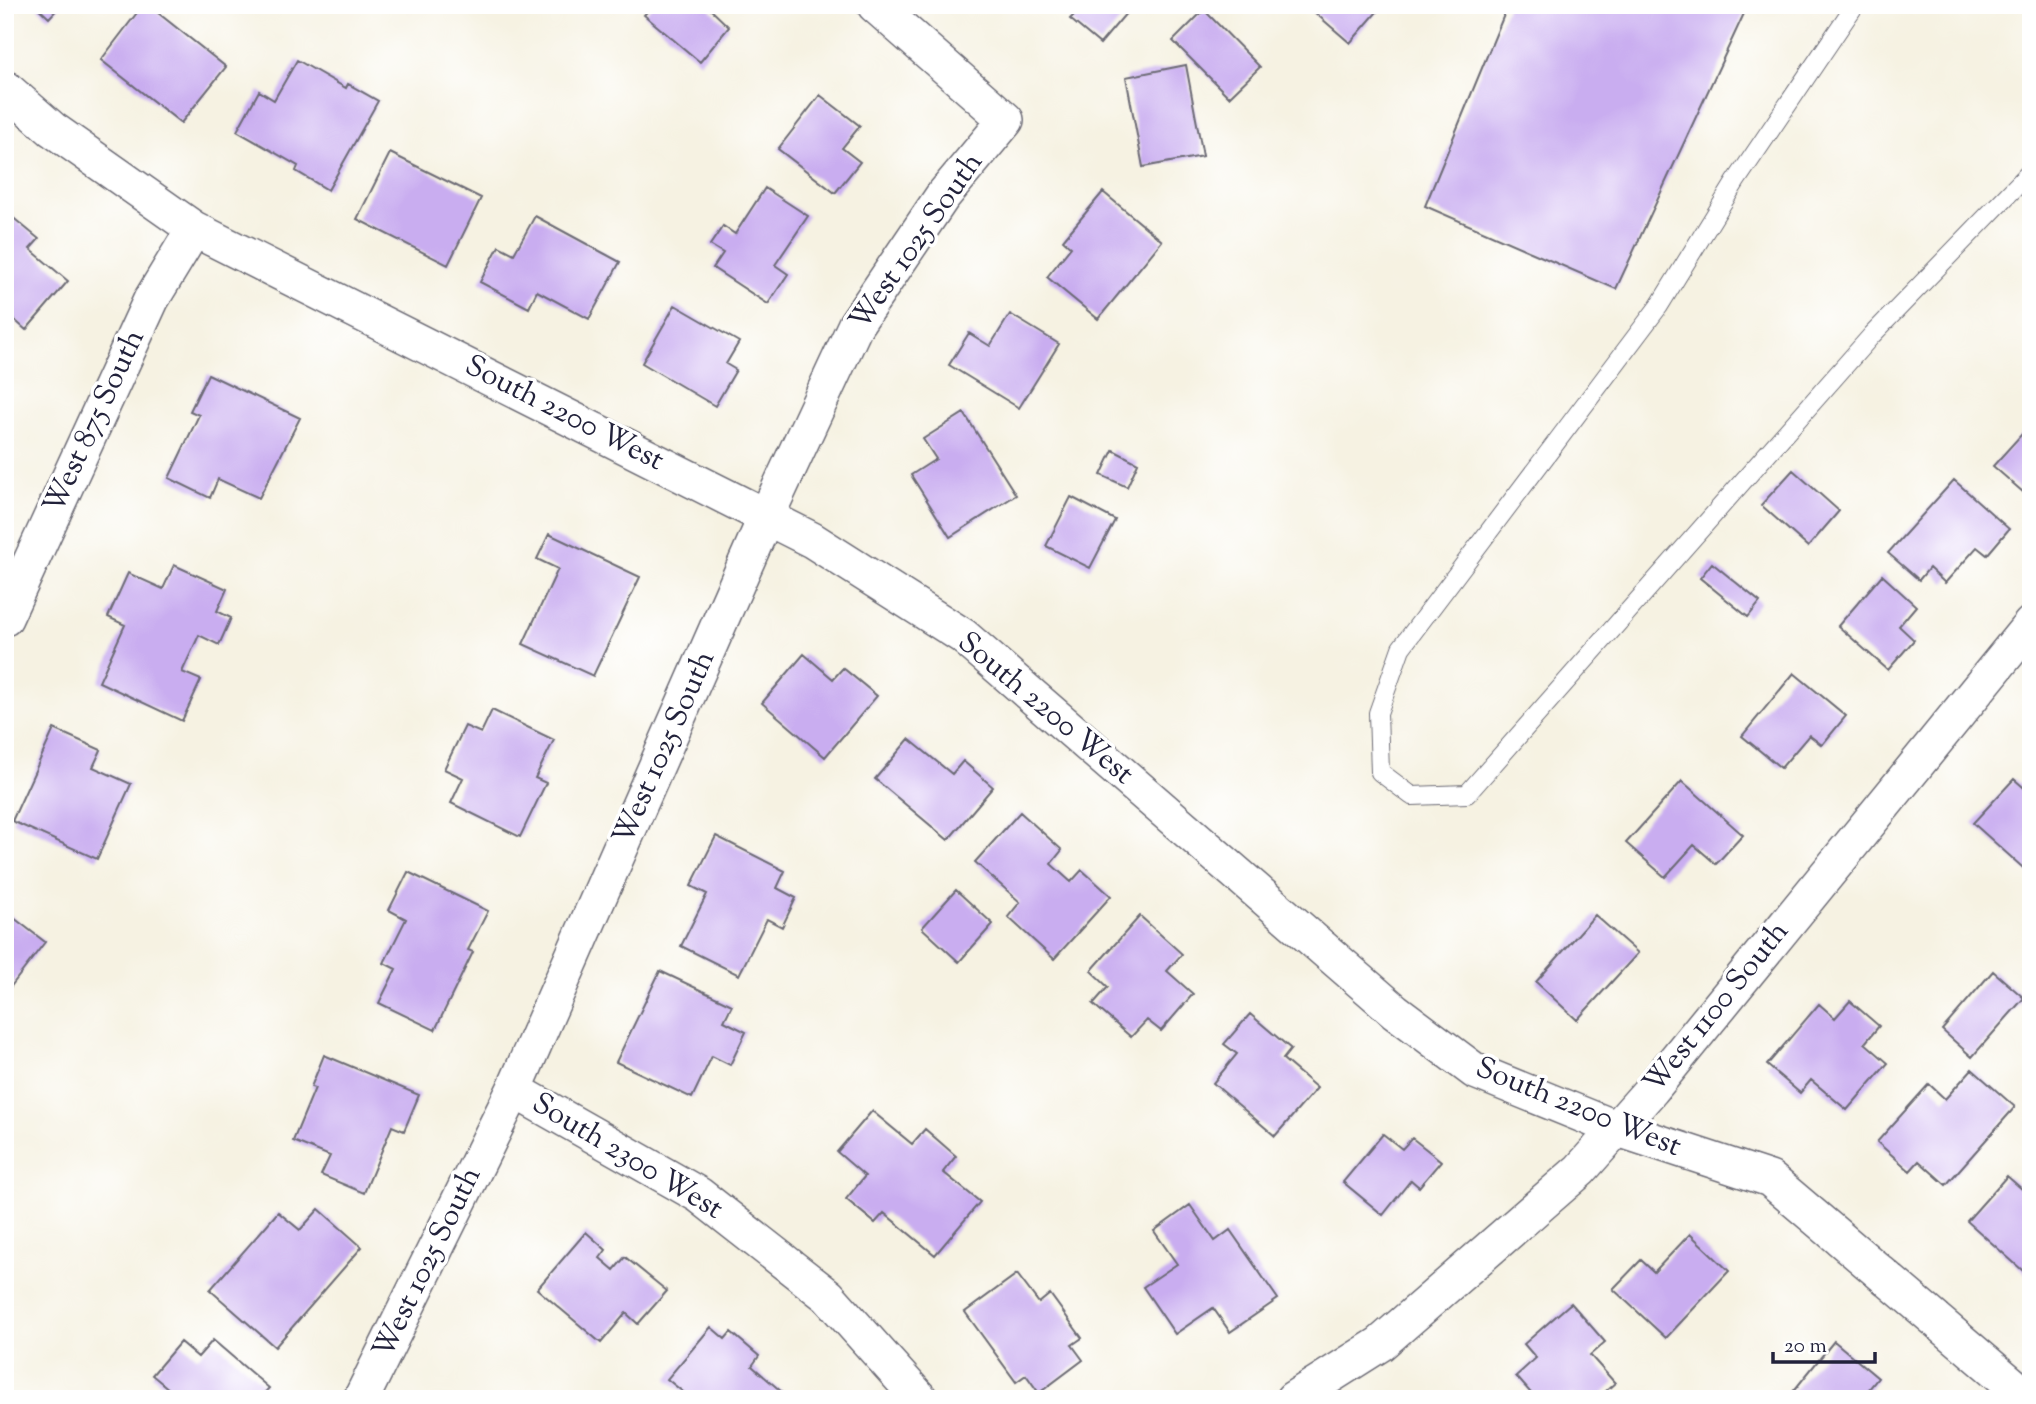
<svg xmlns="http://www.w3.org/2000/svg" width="2036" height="1404" viewBox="0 0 2036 1404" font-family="'Sorts Mill Goudy',serif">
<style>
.building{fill:#c9adf0}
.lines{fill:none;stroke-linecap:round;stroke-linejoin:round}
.service-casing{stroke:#6c6b75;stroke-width:20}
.minor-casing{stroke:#6c6b75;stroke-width:38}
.service{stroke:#fff;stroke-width:18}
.minor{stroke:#fff;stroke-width:35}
.labels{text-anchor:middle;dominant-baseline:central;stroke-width:7;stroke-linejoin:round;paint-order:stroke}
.street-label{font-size:30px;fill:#22223b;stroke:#fff}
</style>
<rect width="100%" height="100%" fill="#fff"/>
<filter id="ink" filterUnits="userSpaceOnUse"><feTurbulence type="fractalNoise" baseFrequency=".0143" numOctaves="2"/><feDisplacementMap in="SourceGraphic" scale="14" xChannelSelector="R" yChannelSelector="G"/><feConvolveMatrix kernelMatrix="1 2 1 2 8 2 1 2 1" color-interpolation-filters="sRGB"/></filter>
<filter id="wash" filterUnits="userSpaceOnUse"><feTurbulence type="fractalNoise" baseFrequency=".00686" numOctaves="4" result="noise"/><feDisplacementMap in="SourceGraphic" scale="28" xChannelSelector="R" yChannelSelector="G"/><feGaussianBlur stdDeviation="1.57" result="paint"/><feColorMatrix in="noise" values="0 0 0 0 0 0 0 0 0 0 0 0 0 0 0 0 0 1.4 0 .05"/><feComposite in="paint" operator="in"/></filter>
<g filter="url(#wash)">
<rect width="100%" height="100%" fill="#f6f2e2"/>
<g id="blocks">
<path class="building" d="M35,5H61L49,18Z
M143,5H148L226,67L181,123L101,60Z
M653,5H706L729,27L700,62L644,15Z
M1064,5H1133L1100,44L1070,19L1075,14Z
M1306,5H1383L1350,43Z
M1508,5H1748L1616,289L1425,206Z
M1204,10L1260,67L1229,97L1173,41Z
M297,60L346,88L348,84L378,101L328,190L296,171L298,166L237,131L259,91L274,100Z
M1186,65L1203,156L1143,167L1126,77Z
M820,95L860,126L842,148L860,162L835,193L778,149Z
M390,153L481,198L448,265L357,219Z
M765,188L808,216L775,265L788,274L768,304L713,268L723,253L710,245L723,226L735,234Z
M1103,192L1162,241L1098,319L1047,277L1071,247L1063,240Z
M5,211L39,239L30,249L68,281L26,330L8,314L5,317Z
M535,216L620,262L589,319L537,291L529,308L480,282L499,246L514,254Z
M675,305L739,342L726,364L736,370L715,406L642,363Z
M1010,314L1059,344L1019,408L949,365L969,333L990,346Z
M208,374L300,418L259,498L218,479L210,498L169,478L199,415L190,411Z
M964,413L1016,495L950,537L911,475L936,459L923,439Z
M2031,424V499L1993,466Z
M1113,450L1138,463L1127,487L1101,475Z
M1793,470L1839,511L1808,547L1761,505Z
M1954,480L2009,529L1987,555L1977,547L1945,583L1929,568L1919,580L1888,553Z
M1071,497L1115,520L1090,568L1046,546Z
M549,534L640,577L593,676L523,644L558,569L537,559Z
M1712,563L1760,602L1748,617L1700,578Z
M174,565L227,589L217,611L231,618L219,645L199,635L182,672L201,680L182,721L99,682L125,625L108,617L128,573L163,589Z
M1882,575L1916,606L1899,626L1914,640L1888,670L1838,626Z
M804,654L833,679L843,668L877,696L825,757L762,703Z
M1794,673L1846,716L1822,745L1809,735L1781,768L1742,736Z
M492,710L554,740L535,778L546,783L520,837L451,803L463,778L444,769L465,726L481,733Z
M54,729L101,750L93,767L131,784L97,859L12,821Z
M909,739L952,774L963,761L993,787L948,840L875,779Z
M2014,779L2031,794V875L1973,823Z
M1682,781L1743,835L1716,864L1694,845L1665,877L1626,843Z
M1020,812L1062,850L1051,864L1071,882L1082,870L1111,896L1054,959L1008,917L1020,902L975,862Z
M716,836L785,871L777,888L796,898L782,927L767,919L739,975L681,946L707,894L691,886Z
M408,872L488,911L468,950L473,952L435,1030L379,1003L396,969L384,963L406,919L389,910Z
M956,890L993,924L959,962L922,928Z
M5,911L45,942L5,994Z
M1595,915L1638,953L1577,1020L1536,982Z
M1140,916L1182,954L1167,971L1193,994L1161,1031L1147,1020L1131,1037L1093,1004L1108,987L1091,971Z
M660,971L732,1005L724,1021L746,1032L730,1065L712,1056L692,1098L616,1062Z
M1993,971L2024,998L1972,1057L1942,1030Z
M1850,1001L1879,1026L1865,1043L1888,1063L1847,1110L1811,1080L1800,1093L1767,1065L1819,1004L1835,1018Z
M1250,1014L1291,1049L1283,1059L1317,1088L1275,1136L1213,1083L1237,1054L1224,1044Z
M324,1055L419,1095L404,1131L392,1126L364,1193L321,1175L330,1156L293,1141L315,1088L311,1087Z
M1972,1069L2015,1107L1946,1185L1919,1161L1910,1171L1877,1142L1929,1084L1945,1099Z
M872,1111L912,1144L925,1129L956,1156L943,1172L980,1202L935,1255L884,1213L875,1223L846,1199L865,1176L837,1152Z
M1383,1134L1402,1149L1412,1138L1441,1161L1419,1187L1411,1180L1383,1215L1343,1182Z
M2007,1176L2031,1197V1278L1967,1221Z
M1190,1205L1215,1241L1230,1230L1278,1299L1230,1332L1213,1308L1175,1334L1143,1287L1177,1264L1154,1231Z
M319,1209L362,1247L275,1347L210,1290L278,1212L300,1230Z
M586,1232L606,1250L600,1258L614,1270L625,1257L667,1291L638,1324L626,1313L601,1343L537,1289Z
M1690,1234L1729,1271L1666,1338L1613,1289L1641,1260L1654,1272Z
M1017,1274L1039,1303L1050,1294L1082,1338L1072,1345L1083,1360L1039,1393L1026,1375L1016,1382L965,1312Z
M1571,1303L1605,1342L1590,1355L1615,1383L1597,1399H1577L1573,1394L1567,1399H1536L1516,1376L1536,1358L1524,1344Z
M711,1327L725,1339L731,1332L759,1356L752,1366L790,1399H677L683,1392L667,1379Z
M213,1340L269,1388L259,1399H163L170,1390L152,1375L180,1342L198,1357Z
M1834,1341L1878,1378L1861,1399H1787Z"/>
</g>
</g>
<g filter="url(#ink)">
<use href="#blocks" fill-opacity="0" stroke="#6c6b75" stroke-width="2"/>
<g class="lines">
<defs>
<path id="service" d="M1855,5L1736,181L1659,306L1401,648L1378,713L1380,772L1412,796L1467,794L1872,335L2031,171"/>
<path id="minor" d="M5,88L52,129L194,229L812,540L963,636L1395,1011L1475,1071L1615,1128L1770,1179L2029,1399
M5,618L151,300L194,229
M514,1090L699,1195L828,1296L920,1399
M361,1399L514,1090L766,517L856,324L942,197L1006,120L875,5
M1293,1399L1380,1344L1580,1170L1652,1089L2031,624"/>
</defs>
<use href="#service" class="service-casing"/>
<use href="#minor" class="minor-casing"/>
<use href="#service" class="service"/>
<use href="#minor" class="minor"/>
</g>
</g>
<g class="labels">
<g class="street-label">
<text transform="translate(917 242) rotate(-55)">West 1025 South</text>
<text transform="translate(564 414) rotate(27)">South 2200 West</text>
<text transform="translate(95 422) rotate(-65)">West 875 South</text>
<text transform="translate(1045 709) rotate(40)">South 2200 West</text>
<text transform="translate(665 748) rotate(-66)">West 1025 South</text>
<text transform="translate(1717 1008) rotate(-51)">West 1100 South</text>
<text transform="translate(1578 1108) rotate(22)">South 2200 West</text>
<text transform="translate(627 1157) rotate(31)">South 2300 West</text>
<text transform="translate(428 1263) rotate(-64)">West 1025 South</text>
</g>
</g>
<rect width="2036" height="1404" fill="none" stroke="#fff" stroke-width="28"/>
<path d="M1773 1352v10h102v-10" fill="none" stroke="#22223b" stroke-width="3.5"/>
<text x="1784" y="1352" font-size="21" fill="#22223b" stroke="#ffffff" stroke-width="5" paint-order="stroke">20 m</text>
</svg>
